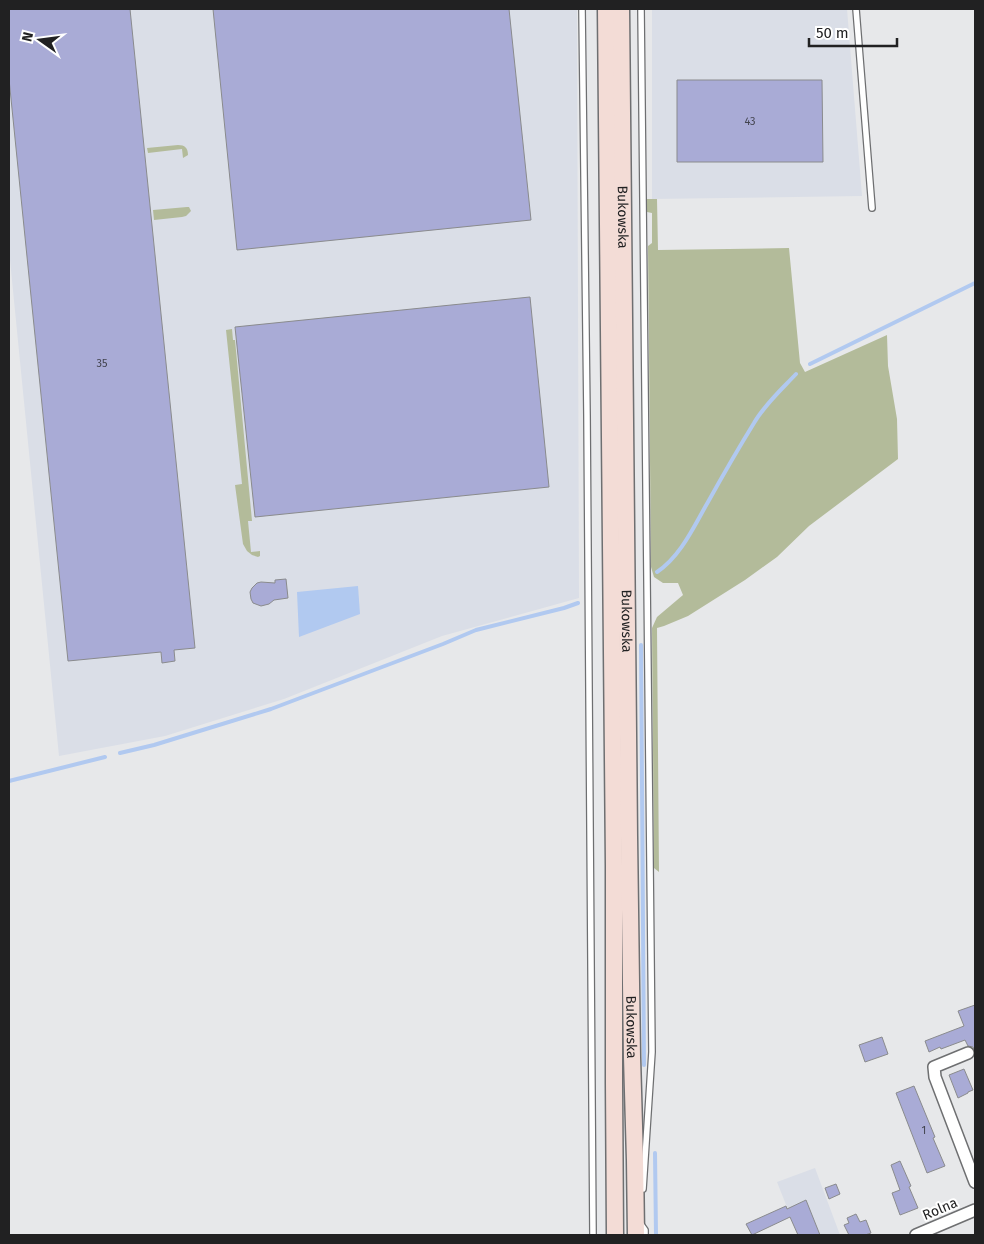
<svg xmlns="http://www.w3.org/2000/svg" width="984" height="1244" viewBox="0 0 984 1244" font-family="'Fira Sans',sans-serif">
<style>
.built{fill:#dadee7}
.green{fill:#b3bb9a}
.water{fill:#b1c9f0}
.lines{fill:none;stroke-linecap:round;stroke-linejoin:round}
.stream{stroke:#b1c9f0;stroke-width:4}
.building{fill:#a9abd6;stroke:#8a8b8d}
.lane-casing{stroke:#6e6f71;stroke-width:8}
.street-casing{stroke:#6e6f71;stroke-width:14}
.secondary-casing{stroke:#6e6f71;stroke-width:19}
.lane{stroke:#fff;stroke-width:5.5}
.street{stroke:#fff;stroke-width:11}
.secondary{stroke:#f3dcd6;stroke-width:16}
.labels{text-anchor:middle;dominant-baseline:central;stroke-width:4;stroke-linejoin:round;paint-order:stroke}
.number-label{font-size:11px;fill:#43444f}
.street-label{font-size:14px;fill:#212122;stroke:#fff}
</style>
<rect width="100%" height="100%" fill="#e7e8ea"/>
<path class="built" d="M9,9H534V10L577,9L579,598L442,636L284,699L165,736L59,756L9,250Z
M652,9H847L862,196L652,199Z
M815,1168L840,1235H798L777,1182Z"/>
<path class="green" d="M178,145C185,145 188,148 188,155L183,158L182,149L148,153L147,148Z
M647,199H657L658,250L789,248L800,363L805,372L887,335L888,366L897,419L898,459L809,526L777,557L745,580L688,616L664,626L657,628L659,872L654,868L652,628L657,617L683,595L678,583H663L654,577L651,567L648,246L652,243V213L647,212Z
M187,207H189L191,211L186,216L182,217L154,220L153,210Z
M232,329L233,340H235L252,521H248L251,552L260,551V556L258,557L252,555L247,551L243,544L235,485L242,484L226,330Z"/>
<path class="water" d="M358,586L360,614L299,637L297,592Z"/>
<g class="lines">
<path class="stream" d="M810,364L975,283
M657,572C681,556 694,526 708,502C723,475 738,449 754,423C765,404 782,389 796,374
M641,645L644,1065
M120,753L154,745L271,709L443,644L476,630L564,608L578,603
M9,781L105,757
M655,1153L656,1235"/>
</g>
<path class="building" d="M9,9H130L195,648L174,650L175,661L162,663L161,652L68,661L9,79Z
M213,9H509L531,220L237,250Z
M677,80H822L823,162H677Z
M530,297L549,487L255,517L235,327Z
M286,579L288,598L274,600L269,604L261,606L253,603L251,599L250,592L252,588L257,583L261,582L275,583V580Z
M975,1005V1052L973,1047L968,1046L965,1040L941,1049L940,1047L929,1052L925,1041L964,1026L958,1011Z
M882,1037L888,1054L865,1062L859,1045Z
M964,1069L973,1090L968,1092V1093L958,1098L949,1075Z
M914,1086L935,1137L933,1138L945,1166L927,1173L896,1093Z
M900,1161L911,1186L909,1187L918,1208L900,1215L892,1193L900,1190L891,1165Z
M836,1184L840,1194L829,1199L825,1188Z
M806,1200L820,1235H798L790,1217L752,1235L746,1224L786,1206L787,1209Z
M856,1214L860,1222L866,1220L871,1233L865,1235H849L844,1225L849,1223L847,1218Z"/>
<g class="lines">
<defs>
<path id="lane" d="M582,9L587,415L593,1235
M641,9L652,1052L643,1189
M856,9L872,208
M640,1223L645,1230V1235"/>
<path id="street" d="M968,1053L934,1067L935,1077L975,1182
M916,1235L975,1210"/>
<g id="secondary">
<path d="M606,9L614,865V1083L615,1235"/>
<path id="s1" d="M621,9L629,836L632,1057L635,1160L636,1235"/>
</g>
</defs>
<use href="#lane" class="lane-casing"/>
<use href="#street" class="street-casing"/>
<use href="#secondary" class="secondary-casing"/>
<use href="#lane" class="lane"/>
<use href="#street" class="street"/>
<use href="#secondary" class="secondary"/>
</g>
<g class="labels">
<g class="number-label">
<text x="750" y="121">43</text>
<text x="102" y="363">35</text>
<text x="924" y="1130">1</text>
</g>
<g class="street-label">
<text stroke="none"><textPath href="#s1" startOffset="208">Bukowska</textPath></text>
<text stroke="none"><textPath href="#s1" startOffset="612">Bukowska</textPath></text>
<text stroke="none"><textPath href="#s1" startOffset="1018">Bukowska</textPath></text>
<text transform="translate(940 1209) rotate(-23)">Rolna</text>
</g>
</g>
<rect width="984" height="1244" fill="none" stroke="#212122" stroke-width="20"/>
<g transform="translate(40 40) rotate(284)" stroke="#ffffff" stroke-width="4" paint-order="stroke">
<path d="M0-4L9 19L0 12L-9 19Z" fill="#212122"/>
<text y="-8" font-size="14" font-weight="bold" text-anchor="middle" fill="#212122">N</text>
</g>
<path d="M809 38v8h88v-8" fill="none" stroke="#212122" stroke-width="2.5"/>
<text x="816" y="38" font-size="15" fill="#212122" stroke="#ffffff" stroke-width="4" paint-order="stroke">50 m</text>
</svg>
